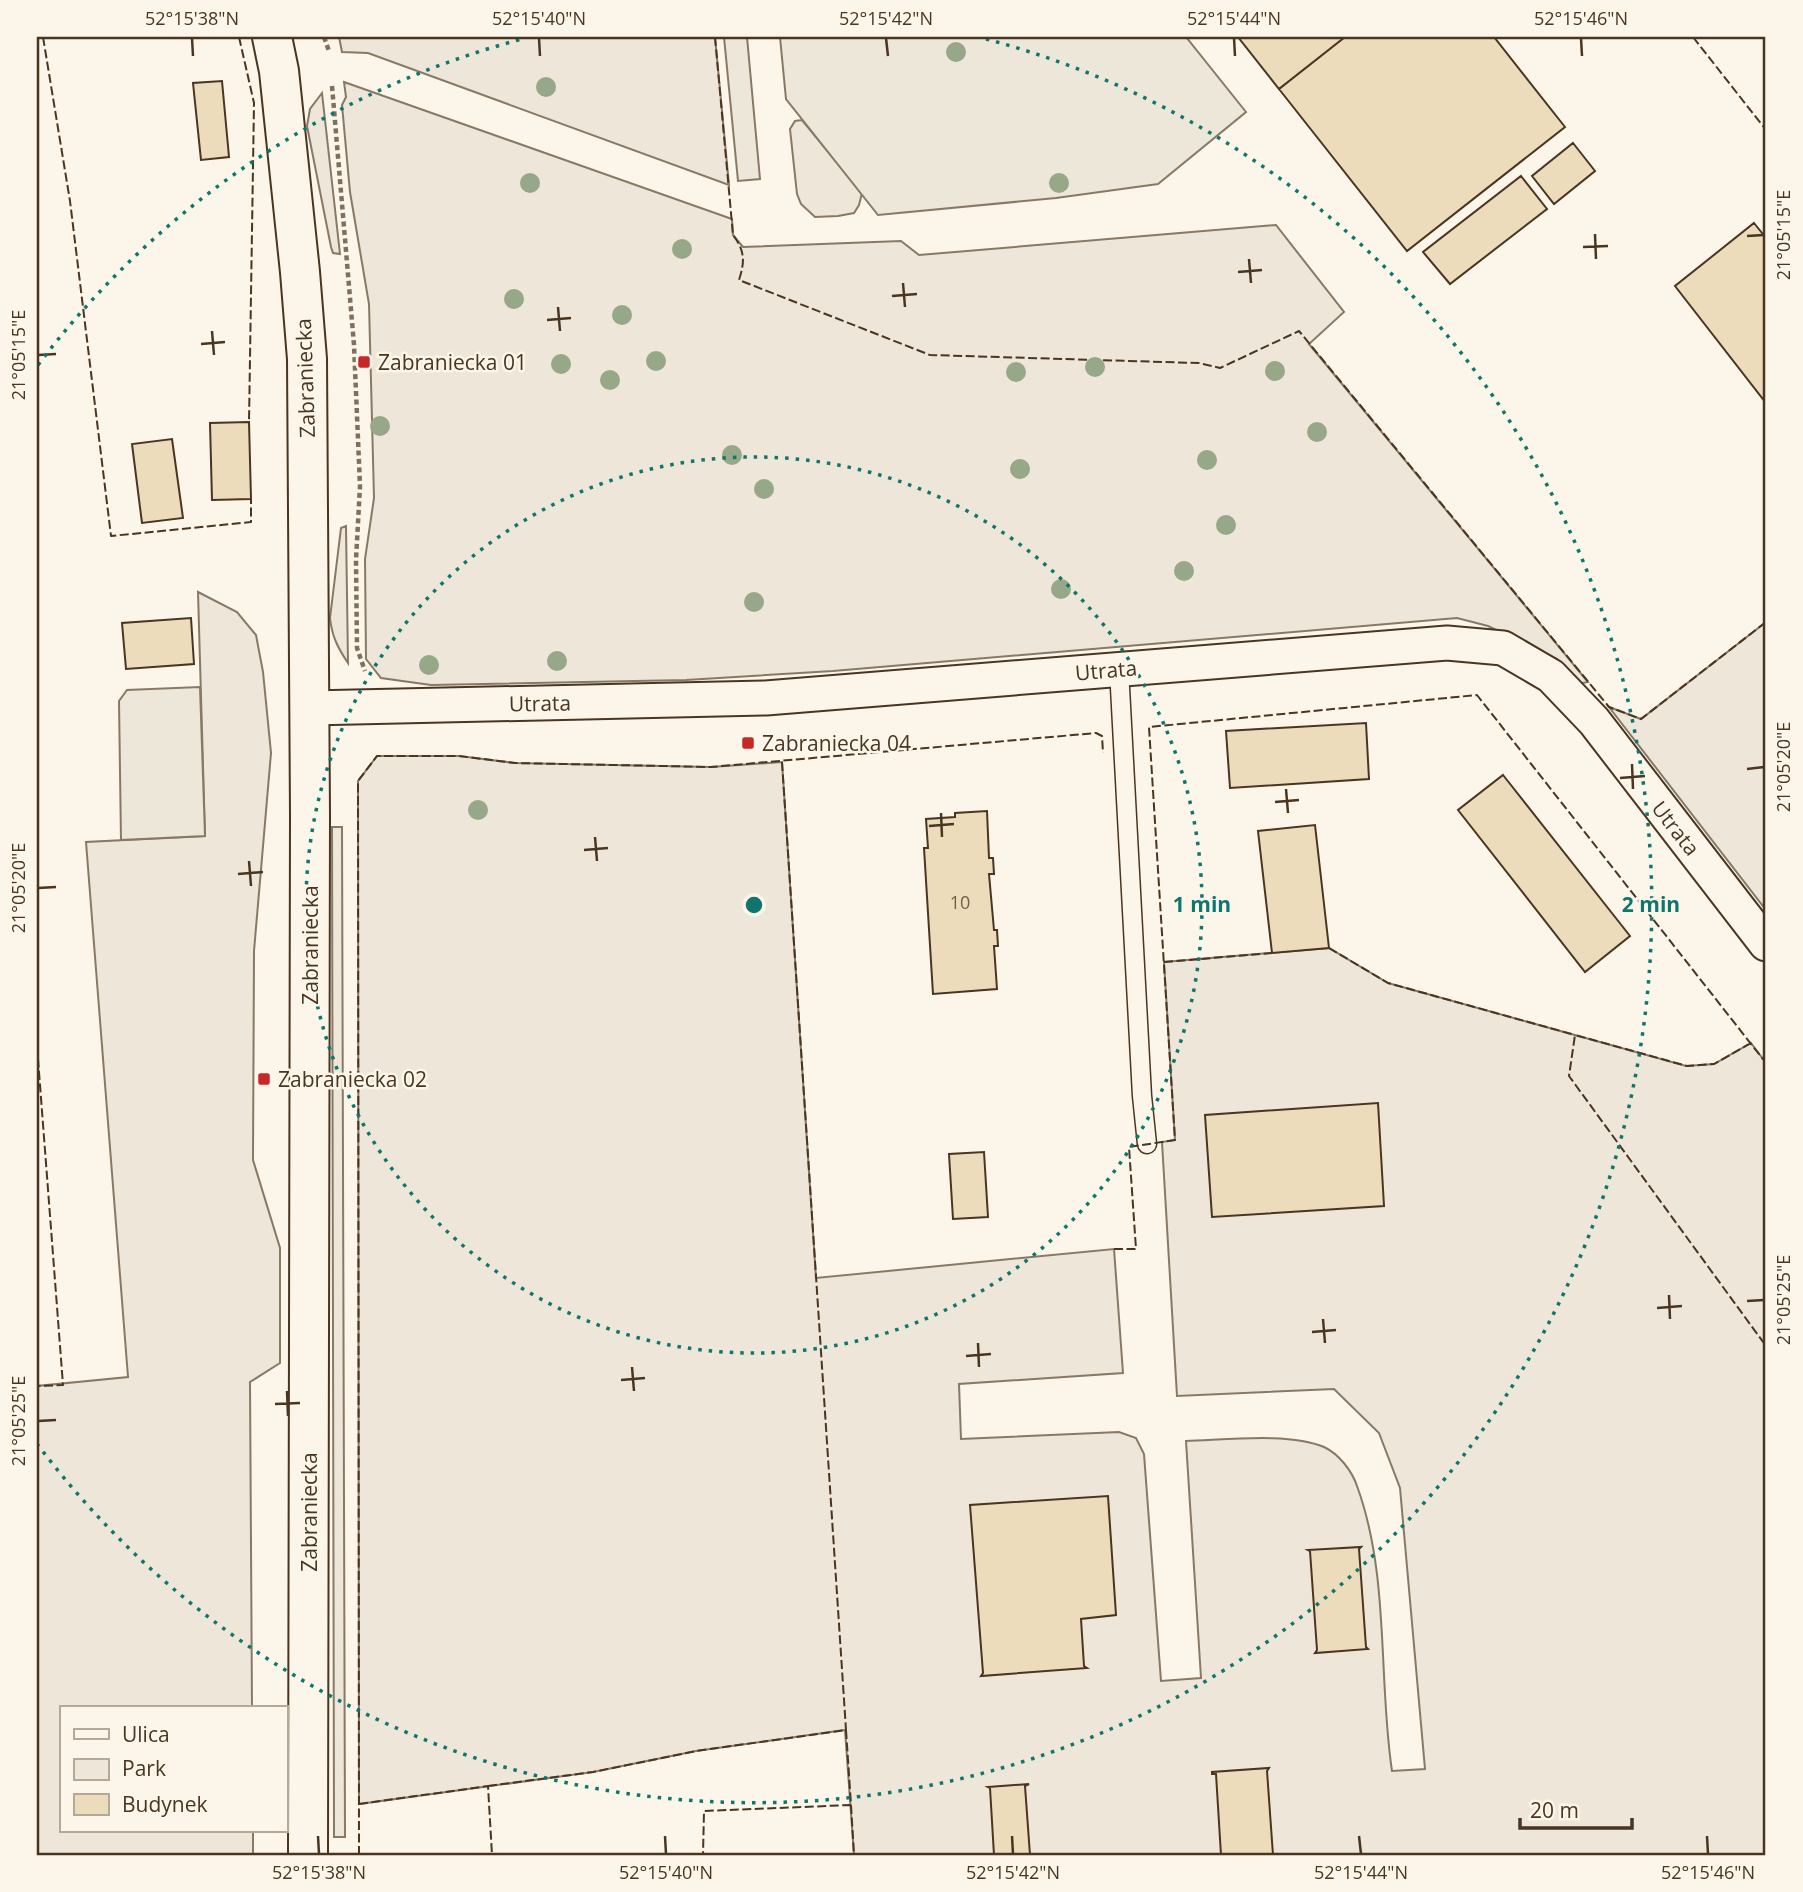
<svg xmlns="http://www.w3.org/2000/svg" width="1803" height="1892" viewBox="0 0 1803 1892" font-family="'Open Sans',sans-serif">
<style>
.green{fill:#ede6d9;stroke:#887966;stroke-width:2}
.parking{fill:#ede7d9;stroke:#887966;stroke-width:2}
.building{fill:#ecdcbc;stroke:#4a3520;stroke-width:2}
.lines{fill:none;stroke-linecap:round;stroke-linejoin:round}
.service-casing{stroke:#4a3520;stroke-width:21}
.minor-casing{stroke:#4a3520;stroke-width:37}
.secondary-casing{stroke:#4a3520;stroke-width:42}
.path{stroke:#7f6f5c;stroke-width:4.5;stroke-dasharray:5 3.5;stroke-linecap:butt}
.service{stroke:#fbf6e9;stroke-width:18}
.minor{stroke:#fbf6e9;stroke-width:33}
.secondary{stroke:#fbf6e9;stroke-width:38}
.fence{stroke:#4a3520;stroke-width:2;stroke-dasharray:9 3.5;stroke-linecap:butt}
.tree{fill:#96a887}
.ticks{fill:none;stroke:#4a3520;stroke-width:2.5}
.ring{fill:none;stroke:#0f766e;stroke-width:3.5;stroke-dasharray:3.5 7}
.poi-dot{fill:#c62828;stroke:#fbf6e9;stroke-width:2.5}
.labels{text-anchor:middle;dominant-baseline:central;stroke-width:5;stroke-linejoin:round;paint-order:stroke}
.number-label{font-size:18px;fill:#725f47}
.poi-label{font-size:21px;fill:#4a3520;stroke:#fbf6e9;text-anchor:start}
.street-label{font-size:21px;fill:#4a3520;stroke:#fbf6e9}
.centre{fill:#0f766e;stroke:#fbf6e9;stroke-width:3.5}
.ring-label{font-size:21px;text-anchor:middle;font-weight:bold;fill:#0f766e;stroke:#fbf6e9;stroke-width:5;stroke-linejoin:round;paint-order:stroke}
.neatline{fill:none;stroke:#4a3520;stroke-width:2.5}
.ticks-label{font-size:18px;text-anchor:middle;fill:#4a3520}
</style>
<rect width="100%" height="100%" fill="#fbf6e9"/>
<path class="green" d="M339,37H715L729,185L368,53L342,52Z
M344,82L732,219L733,235L743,247L901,241L919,255L1276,225L1344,312L1309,344L1588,682L1577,684L1557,659L1488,626L1457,618L833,671L686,680L431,685L381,678L366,659L365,559L374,498L369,304L350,192L342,105L346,97Z
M322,93L340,254L333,253L331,247L307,126L310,109Z
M802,120L862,193L859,205L854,213L838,216L815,217L801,204L797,194L790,129L795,121Z
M346,526V527L348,663C338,648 332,637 330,618L341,528Z
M198,592L237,612L256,635L263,672L271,753L254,951L253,1160L280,1248V1363L250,1382L252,1708H61V1831H253V1855H37V1386L128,1377L86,842L205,836Z
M1766,622V910L1609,707L1641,719Z
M377,756H459L515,763L711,767L782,762L816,1278L1114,1249L1123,1373L959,1384L961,1439L1119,1432L1136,1438L1144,1454L1161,1681L1201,1678L1186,1441C1224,1440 1290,1432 1324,1447C1339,1454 1352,1471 1357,1486C1390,1576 1378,1679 1392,1771L1425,1769L1400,1488L1379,1433L1334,1389L1177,1396L1162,1142L1175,1140L1164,962L1329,948L1388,983L1686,1066L1714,1064L1751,1043L1766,1063V1855H854L845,1730L696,1751L593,1772L359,1804L358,781Z
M332,827H342L345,1837H334Z"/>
<path class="parking" d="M724,37H747L760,179L738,181Z
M780,37H1186L1246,112L1158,184L1056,198L878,215L786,99Z
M200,687L205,836L121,840L119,701L127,690Z"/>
<path class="building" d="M1238,37H1345L1279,89Z
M1345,37H1494L1565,127L1407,251L1279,89Z
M222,81L229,157L201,160L193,83Z
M1573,143L1595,171L1554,204L1532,176Z
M1521,176L1547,209L1450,284L1423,252Z
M1754,223L1766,238V403L1675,286Z
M249,422L251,499L212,500L210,423Z
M172,439L183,518L142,523L132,444Z
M191,618L194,664L126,669L122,623Z
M1366,723L1369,779L1230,788L1226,731Z
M1503,775L1630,936L1585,972L1458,810Z
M987,811L989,858H993L994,874H989L994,930H997L998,946H994L997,989L933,994L924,848H928L926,819L955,817V813Z
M1315,825L1329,948L1272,953L1258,831Z
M1378,1103L1384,1206L1212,1217L1205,1115Z
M984,1152L988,1217L953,1219L949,1154Z
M1108,1496L1116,1615L1081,1619L1084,1666L1087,1668L981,1676L983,1673L970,1505Z
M1361,1547L1359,1549L1366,1647L1368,1649L1315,1653L1317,1650L1310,1551L1308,1550Z
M1269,1768L1267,1771L1273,1855H1221L1216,1774H1212V1772Z
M1029,1784L1025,1786L1030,1855H994L990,1788L988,1787Z"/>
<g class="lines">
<defs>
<path id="service" d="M1119,669L1142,1096L1147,1144"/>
<path id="minor" d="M310,708L766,698L1447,643L1503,648L1551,676L1594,721L1766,944"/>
<path id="secondary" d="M272,37L279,71L300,272L307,359L310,815L308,1855"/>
</defs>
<use href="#service" class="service-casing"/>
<use href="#minor" class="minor-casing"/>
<use href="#secondary" class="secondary-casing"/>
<path class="path" d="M324,37L329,51
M332,86L354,345L360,486L356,560L357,648L365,671"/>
<use href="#service" class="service"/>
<use href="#minor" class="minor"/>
<use href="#secondary" class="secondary"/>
<path class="fence" d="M43,37L70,201L111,536L251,522V499
M239,37L254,103L249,422
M715,37L733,235C745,251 745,261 739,280L930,355L1199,363L1220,368L1299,331L1609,707L1641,719L1766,622
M1693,37L1766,130
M782,762L846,1730
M1329,948L1388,983L1575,1035
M1164,962L1272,953
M1751,1043L1714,1064L1687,1066L1575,1035L1569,1076L1766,1346
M37,1046L63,1385L37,1386
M1114,1249H1136L1129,1147L1175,1140L1149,727L1477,695L1766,1063
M488,1786L593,1772L696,1751L846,1730L851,1805L704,1811L703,1855
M359,1804L488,1786L492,1855
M851,1805L854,1855
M359,1855L358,781L377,756H459L515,763L711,767L1096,733L1102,736L1103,753"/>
</g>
<g class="tree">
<circle cx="956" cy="52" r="10"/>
<circle cx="546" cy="87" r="10"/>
<circle cx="530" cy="183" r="10"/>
<circle cx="1059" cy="183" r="10"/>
<circle cx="682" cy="249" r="10"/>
<circle cx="514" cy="299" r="10"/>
<circle cx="622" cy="315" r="10"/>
<circle cx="656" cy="361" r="10"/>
<circle cx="561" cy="364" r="10"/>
<circle cx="1095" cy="367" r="10"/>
<circle cx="1275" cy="371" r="10"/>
<circle cx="1016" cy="372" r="10"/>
<circle cx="610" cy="380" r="10"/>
<circle cx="380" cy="426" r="10"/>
<circle cx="1317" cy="432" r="10"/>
<circle cx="732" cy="455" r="10"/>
<circle cx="1207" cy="460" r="10"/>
<circle cx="1020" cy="469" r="10"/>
<circle cx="764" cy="489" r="10"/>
<circle cx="1226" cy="525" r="10"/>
<circle cx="1184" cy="571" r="10"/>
<circle cx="1061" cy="589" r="10"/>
<circle cx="754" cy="602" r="10"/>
<circle cx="557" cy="661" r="10"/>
<circle cx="429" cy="665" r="10"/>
<circle cx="478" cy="810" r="10"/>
</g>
<path class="ticks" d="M192,38L193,56M539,38L540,56M886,38L888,56M1234,38L1235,56M1581,38L1582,56M1595,234L1596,259M1747,236L1764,235M1583,247L1608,246M1249,259L1251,283M1238,272L1262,270M903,283L905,307M892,296L917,294M558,307L560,331M547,320L571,318M212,331L214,355M201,344L225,342M38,355L56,354M1632,764L1633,789M1747,769L1764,767M1620,778L1645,776M1286,789L1288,813M1275,802L1299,800M941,813L942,837M929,826L954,824M595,837L597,861M584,850L608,848M249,861L251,886M238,874L263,872M38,888L56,887M1669,1295L1670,1319M1747,1301L1764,1300M1657,1308L1682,1306M1323,1319L1325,1343M1312,1332L1336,1330M978,1343L979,1367M966,1356L991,1354M632,1367L634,1391M621,1380L645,1378M287,1391L288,1416M275,1404L300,1403M38,1421L56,1420M318,1836L319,1854M665,1836L666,1854M1012,1836L1013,1854M1359,1836L1361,1854M1707,1836L1708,1854"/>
<g class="ring">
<circle cx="754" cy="905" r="448"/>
<path d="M38 365A897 897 0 0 1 522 39M986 39A897 897 0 1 1 38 1445"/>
</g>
<g class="poi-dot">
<rect x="357" y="355" width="14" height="14" rx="3.5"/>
<rect x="741" y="736" width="14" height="14" rx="3.5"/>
<rect x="257" y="1072" width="14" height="14" rx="3.5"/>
</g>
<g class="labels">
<g class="number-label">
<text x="960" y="902">10</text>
</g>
<g class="poi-label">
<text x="378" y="362">Zabraniecka 01</text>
<text x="762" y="743">Zabraniecka 04</text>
<text x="278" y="1079">Zabraniecka 02</text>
</g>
<g class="street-label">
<text transform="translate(305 378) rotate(-92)">Zabraniecka</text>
<text transform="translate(1106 670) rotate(-5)">Utrata</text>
<text transform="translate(540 703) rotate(-1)">Utrata</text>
<text transform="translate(1676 828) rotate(52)">Utrata</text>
<text transform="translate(310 945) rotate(-90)">Zabraniecka</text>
<text transform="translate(309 1512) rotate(-90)">Zabraniecka</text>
</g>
</g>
<circle cx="754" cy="905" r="10" class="centre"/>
<g class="ring-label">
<text x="1202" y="912">1 min</text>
<text x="1651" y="912">2 min</text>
</g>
<rect width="1803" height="1892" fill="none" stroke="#fbf6e9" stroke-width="77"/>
<rect x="60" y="1706" width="228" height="126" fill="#fbf6e9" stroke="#b4a999" stroke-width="2"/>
<rect x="74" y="1729" width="35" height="10" fill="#fbf6e9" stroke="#b4a999" stroke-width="2"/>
<text x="122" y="1742" font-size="21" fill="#4a3520">Ulica</text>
<rect x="74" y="1759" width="35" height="21" fill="#ede6d9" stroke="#b4a999" stroke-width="2"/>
<text x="122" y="1776" font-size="21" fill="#4a3520">Park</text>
<rect x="74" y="1794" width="35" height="21" fill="#ecdcbc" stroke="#b4a999" stroke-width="2"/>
<text x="122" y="1812" font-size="21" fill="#4a3520">Budynek</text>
<path d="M1520 1818v10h112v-10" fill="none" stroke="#4a3520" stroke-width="3.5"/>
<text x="1530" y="1818" font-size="21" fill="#4a3520" stroke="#fbf6e9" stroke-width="5" paint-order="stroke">20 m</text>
<rect x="38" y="38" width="1726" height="1816" class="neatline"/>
<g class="ticks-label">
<text x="192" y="25">52°15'38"N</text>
<text x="539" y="25">52°15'40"N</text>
<text x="886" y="25">52°15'42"N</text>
<text x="1234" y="25">52°15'44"N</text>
<text x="1581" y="25">52°15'46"N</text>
<text transform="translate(1784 235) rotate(-90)" y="6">21°05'15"E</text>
<text transform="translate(19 355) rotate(-90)" y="6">21°05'15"E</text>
<text transform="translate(1784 767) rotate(-90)" y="6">21°05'20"E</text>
<text transform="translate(19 888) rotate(-90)" y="6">21°05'20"E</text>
<text transform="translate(1784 1300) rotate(-90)" y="6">21°05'25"E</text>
<text transform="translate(19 1421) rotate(-90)" y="6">21°05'25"E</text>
<text x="319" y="1879">52°15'38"N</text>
<text x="666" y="1879">52°15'40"N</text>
<text x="1013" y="1879">52°15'42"N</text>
<text x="1361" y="1879">52°15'44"N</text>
<text x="1708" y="1879">52°15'46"N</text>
</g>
</svg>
